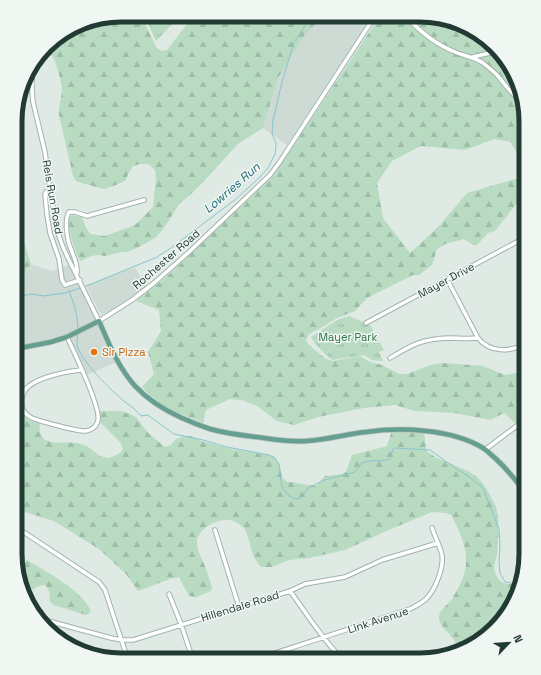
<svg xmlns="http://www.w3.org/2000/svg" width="541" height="675" viewBox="0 0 541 675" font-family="'Space Grotesk',sans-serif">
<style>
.built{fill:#cedad4}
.forest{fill:url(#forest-firs)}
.park{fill:url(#park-tufts)}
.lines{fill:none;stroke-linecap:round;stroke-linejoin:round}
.stream{stroke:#88c4cf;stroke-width:1}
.minor-casing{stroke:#a2b2ac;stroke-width:5.5}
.major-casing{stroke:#bcc4c2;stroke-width:6}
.minor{stroke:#fff;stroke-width:3.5}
.major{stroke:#659f90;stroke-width:4.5}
.food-dot{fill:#e8710a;stroke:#f0f7f3;stroke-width:1.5}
.labels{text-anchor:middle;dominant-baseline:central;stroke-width:3;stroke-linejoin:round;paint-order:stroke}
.street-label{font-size:11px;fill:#213a33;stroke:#f0f7f3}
.park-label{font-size:11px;fill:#2c7046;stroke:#f0f7f3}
.food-label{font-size:11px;fill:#c56008;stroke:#f0f7f3;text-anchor:start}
.water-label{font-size:12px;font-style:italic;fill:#1d6674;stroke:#f0f7f3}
.rim{fill:none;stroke:#213a33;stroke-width:5}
</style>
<defs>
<pattern id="forest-firs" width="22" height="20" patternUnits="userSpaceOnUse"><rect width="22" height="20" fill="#b8dbc2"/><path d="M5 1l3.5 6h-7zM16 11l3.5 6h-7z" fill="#9ebda7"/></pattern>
<pattern id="park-tufts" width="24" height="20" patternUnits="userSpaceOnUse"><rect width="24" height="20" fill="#b8dbc2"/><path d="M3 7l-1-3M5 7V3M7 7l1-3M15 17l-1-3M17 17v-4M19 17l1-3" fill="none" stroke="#9ebda7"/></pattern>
</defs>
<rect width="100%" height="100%" fill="#dfeae5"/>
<path class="built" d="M323,16H350L366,25L287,145L263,128L278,78L304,36Z
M31,264L51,271L71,264L117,362L84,376L67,337L15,349L16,277L23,274Z
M135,268L147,286L115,308L102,315L100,313L86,286L126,270Z"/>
<path class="forest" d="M121,15H141L156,47L161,51L167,50L194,15L323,16L304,36L278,78L263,128L238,144L205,180L189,196L179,204L168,222L160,233L155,238L137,248L127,252H122L105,256L98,255L91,256L80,261C75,252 65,224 71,215L82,217L85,226L90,234L105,236L135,225L153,207L156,178L155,170L148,164H140L133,166L128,174L126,180L116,185L104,189L82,183L76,181L73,176L59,115C58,106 62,98 62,89C62,83 56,61 52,56C50,53 47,51 44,50L51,41L87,21Z
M380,16H434L479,33L512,68L526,121V170L511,142L494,139L465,150L421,146L392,161L377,183L383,218L410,253L439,226L467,193L526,176V202L517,203L495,231L488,233L477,245H473L464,239L445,244L437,249L432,265L419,275H413L367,298L355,311L337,318L319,329L309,334L306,340L309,345L326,359L333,361L360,356L370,362L382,365L399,374H407L431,365L443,363L483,366L505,375L522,372L526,371V415L515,423L504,413L490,420L454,413L415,411L395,405L364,408L318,417L294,425L277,421L257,406L242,400L230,399L206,410L203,423L162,406L142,387L154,374L148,352L161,331L159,310L136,301L164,279L274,175Z
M16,218L31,264L23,274L16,277Z
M98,411H121L130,414L136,417L149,434L165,447L171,445L176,439L184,436H191L201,441L232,449L273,456C280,462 281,469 282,477L287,482H294L301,484L316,486L325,476L342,474L346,472L352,455L387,446L392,430L424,431L426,450C434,458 442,460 452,464C460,468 470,471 477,477C482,480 494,501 496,507C500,518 498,544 497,556C496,560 494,564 494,568C496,582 505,586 518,583L508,613L473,646L456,651C456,648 456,644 455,642C451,633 438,627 439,616C440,610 448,604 452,599C459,587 467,573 466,559C466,544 458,528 451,515L446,513L432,512L384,532L345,550L309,558L289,560L272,567H261C259,564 256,561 254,557C251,551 248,533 244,528C240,524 232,519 225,520C214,520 196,531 197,543C197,553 204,561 206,569C208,575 210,581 212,587L211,591L196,597L189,596L179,577L170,579L138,591L126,574L99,549L54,521L15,509V419L24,416L30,421L40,423C36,451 66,439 81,444C94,447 100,463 114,456C118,454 121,453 123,449L120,442L98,420Z
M27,560C44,570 86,593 91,612L86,615L54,605L50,602C49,594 51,591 45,585C37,584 33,592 25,593L19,569Z"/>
<path class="park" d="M144,15H181L156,41Z
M349,316L365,323L367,322L370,325L384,350L379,352L383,361L372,360L364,355L332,360C324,353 316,346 311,337L337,320Z"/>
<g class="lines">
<path class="stream" d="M86,286L111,276L157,257L171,248L236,199L259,178L268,168L275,154L276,146V143L272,134L273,120L282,82L294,42L312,16
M69,291C74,303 78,317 78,330
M16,297L32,294L43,296L65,293L80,288
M78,333C77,337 77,342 77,345C82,363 111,390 125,402C131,406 136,410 141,416L147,415L149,416L174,434L203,440L227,447L269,455L275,458L279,464L281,482L283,489L288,495L293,498L298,499L302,497L308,488L324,480L355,472C357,470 358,466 361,464C369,458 381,463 390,459L393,449L395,448L430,450L454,467L468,476L483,488L499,529L500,545L499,563L500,573L505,582L512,583L518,578L522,571"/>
<defs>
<path id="minor" d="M406,16C420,32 435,44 455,52C464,56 474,57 483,63C488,67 493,71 497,75C504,83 511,94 520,100
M474,31L489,44
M473,57L490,53L493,51V48
M32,65V90L33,102L45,152L50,190L58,233L63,247L68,258L99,321L132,300L154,283L189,252L270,175L279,163L375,16
M50,190L46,192L45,194L47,215L50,233L59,259L62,280L65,285L80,280
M77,273C78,264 74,258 71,249C67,240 64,220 69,212H75L87,216L144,200
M447,279L478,338C490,353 509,352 526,344
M366,323L526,237
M67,337C74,352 101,407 98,420C97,426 92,430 86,431C79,432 39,421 32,418C30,417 27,415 25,413C22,409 21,403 22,398C23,393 25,389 29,386C40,377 68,371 81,370
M390,358C413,344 422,339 449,338C459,338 468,339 478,338
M486,449L526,419
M15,529L25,533L99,582L105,590L128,660
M215,530L239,607
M290,591C307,614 322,639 343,660
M169,594L181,624L193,660
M41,619L111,638L122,640H133L290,591L305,584L345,577L382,560L438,543
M254,660L410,609C416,606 422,603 426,599C435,590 444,568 442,555C440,546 435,537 432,528"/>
<path id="major" d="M15,349L51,342L67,337L99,321C109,344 118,367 135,386C149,401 164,410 182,418C191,422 201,426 210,429C228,434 246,436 264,438C278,440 292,442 306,441C326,440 346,434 366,432C401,427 452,429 483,448C488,451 491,455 495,458C507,469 517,481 526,495"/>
</defs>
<use href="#minor" class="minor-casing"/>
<use href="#major" class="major-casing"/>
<use href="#minor" class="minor"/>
<use href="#major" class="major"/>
</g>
<circle class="food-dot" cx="94" cy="352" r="4"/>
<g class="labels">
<g class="street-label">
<text transform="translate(53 197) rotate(80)">Reis Run Road</text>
<text transform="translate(166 259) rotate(-41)">Rochester Road</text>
<text transform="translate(446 280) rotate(-28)">Mayer Drive</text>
<text transform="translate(240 606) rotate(-17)">Hillendale Road</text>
<text transform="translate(378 620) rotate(-18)">Link Avenue</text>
</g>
<g class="park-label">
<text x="348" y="337">Mayer Park</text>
</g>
<g class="food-label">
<text x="102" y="352">Sir Pizza</text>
</g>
<g class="water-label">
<text transform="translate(232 188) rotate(-41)">Lowries Run</text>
</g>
</g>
<path d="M0 0H541V675H0ZM121 22H420A99 99 0 0 1 519 121V554A99 99 0 0 1 420 653H121A99 99 0 0 1 22 554V121A99 99 0 0 1 121 22Z" fill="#f0f7f3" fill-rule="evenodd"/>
<path class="rim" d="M121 22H420A99 99 0 0 1 519 121V554A99 99 0 0 1 420 653H121A99 99 0 0 1 22 554V121A99 99 0 0 1 121 22Z"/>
<g transform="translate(509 643) rotate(65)" stroke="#f0f7f3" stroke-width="3" paint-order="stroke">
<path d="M0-3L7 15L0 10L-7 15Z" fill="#213a33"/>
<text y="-6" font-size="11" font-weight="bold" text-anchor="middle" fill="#213a33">N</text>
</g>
</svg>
